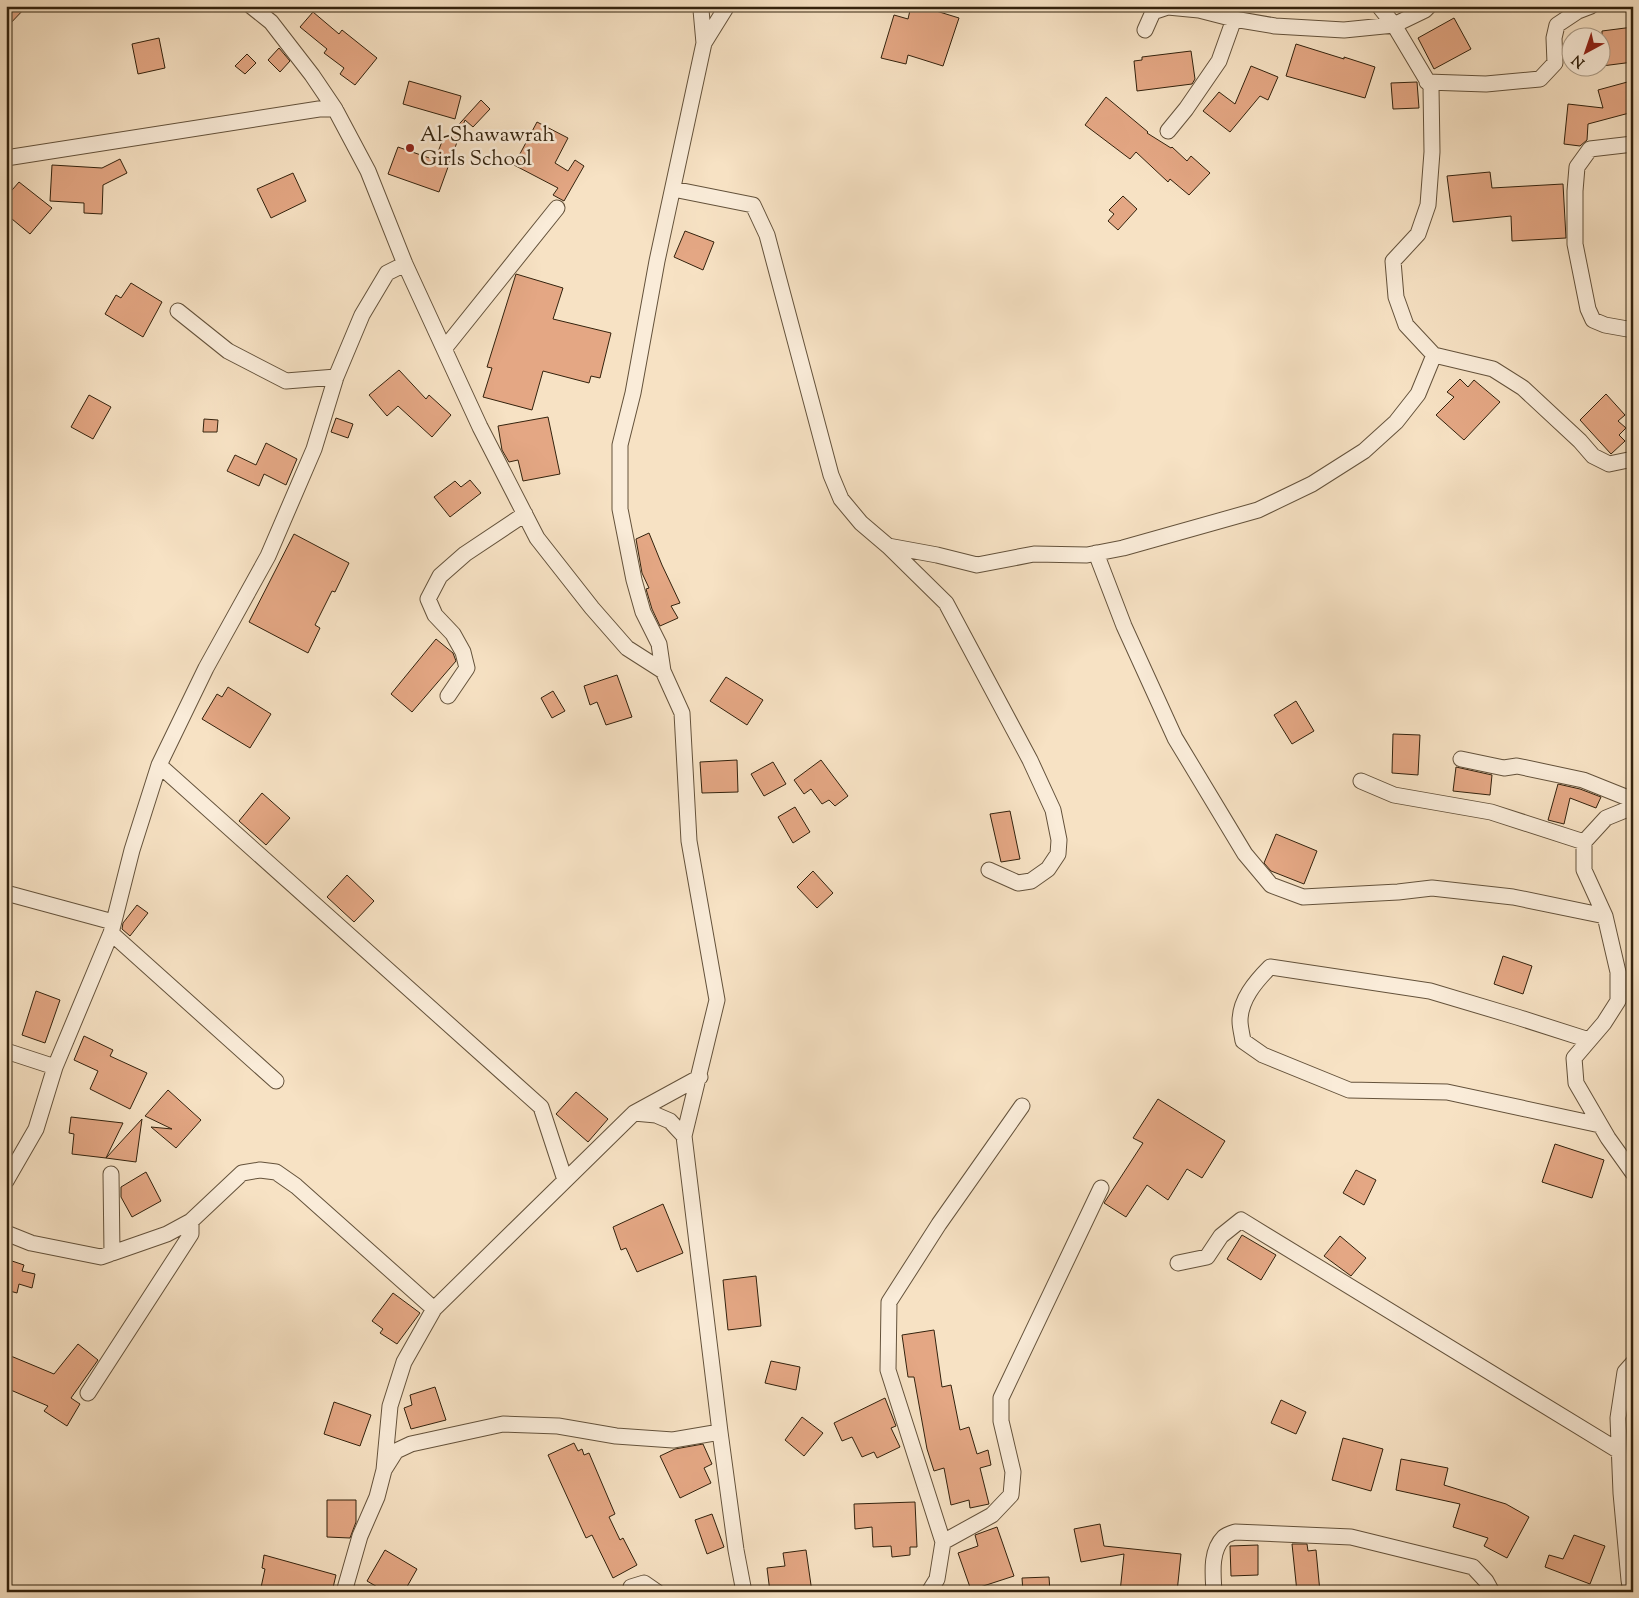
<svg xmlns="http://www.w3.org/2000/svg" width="1639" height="1598" viewBox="0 0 1639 1598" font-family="'Sorts Mill Goudy',serif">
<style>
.building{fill:#e4a784;stroke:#33220d}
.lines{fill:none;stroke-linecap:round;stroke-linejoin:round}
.minor-casing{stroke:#64523b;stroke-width:17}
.minor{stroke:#faecd9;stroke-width:15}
.poi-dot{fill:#8f2418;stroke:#faecd9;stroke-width:2}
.labels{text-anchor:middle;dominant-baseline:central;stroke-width:5;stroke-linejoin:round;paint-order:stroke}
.poi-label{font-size:21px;fill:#33220d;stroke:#faecd9;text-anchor:start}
</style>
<rect width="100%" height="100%" fill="#f7e2c4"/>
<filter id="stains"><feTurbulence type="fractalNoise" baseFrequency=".004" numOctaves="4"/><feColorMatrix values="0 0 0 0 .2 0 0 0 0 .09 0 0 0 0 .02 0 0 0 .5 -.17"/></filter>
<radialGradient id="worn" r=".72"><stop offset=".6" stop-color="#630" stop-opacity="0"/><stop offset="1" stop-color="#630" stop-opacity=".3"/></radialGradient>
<path class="building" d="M6,6H27L6,28Z
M911,6H920L959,18L943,66L908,55L906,64L881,58L894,15L908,19Z
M313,12L339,34L342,30L377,58L355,85L340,74L344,68L324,53L327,49L300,27Z
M1454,18L1471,49L1434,69L1418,38Z
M1633,27V62L1602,66V31Z
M159,38L165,68L138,74L132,44Z
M1296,44L1344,59V57L1375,67L1365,98L1286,76Z
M279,48L290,61L280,72L268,60Z
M1191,51L1195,79L1192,84L1137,91L1134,61L1142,60V57Z
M247,54L256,63L245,74L235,66Z
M1251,66L1278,77L1268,100L1260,96L1230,132L1203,111L1219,92L1235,104Z
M409,81L461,96L455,119L403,104Z
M1631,81L1633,89V112L1588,124L1587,140L1580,146L1564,144L1568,104L1603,108L1598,90Z
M1417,82L1419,108L1393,109L1391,83Z
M1106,97L1148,132L1147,133L1171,148L1172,147L1187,161L1191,156L1210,173L1189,195L1170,179L1168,182L1136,152L1130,159L1085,125Z
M481,100L490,109L473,127L465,120L439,192L388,174L398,147L435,160L441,144Z
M537,122L568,138L555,163L568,171L575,160L584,166L564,201L553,195L558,188L514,165Z
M120,159L127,173L103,185L102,214L84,213V203L50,201L52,165L102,168Z
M1490,172L1492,188L1563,184L1566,238L1512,241L1511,216L1453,222L1447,176Z
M293,173L306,201L271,218L257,189Z
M19,182L52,208L30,234L6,214V197Z
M1123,196L1137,209L1118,230L1108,221L1114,214L1109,210Z
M685,231L714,242L703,270L674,257Z
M516,274L563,288L553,319L611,333L600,378L591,376L589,383L543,371L532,410L483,397L492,368L487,367Z
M131,283L162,302L143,337L105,314L116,295L121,298Z
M399,370L426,399L429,395L451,415L432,437L398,406L387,416L369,395Z
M1460,379L1468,387L1474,380L1500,402L1464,440L1436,415L1454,397L1447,392Z
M1606,394L1625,415L1618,421L1626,428L1619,435L1625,441L1611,454L1580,420Z
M89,395L111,407L93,439L71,427Z
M548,417L560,474L523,481L518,460L509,462L502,450L498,426Z
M336,418L353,424L348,438L331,432Z
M204,419L218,420L217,432H203Z
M266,443L297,459L286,485L264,474L259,486L227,471L235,455L256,465Z
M470,480L481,493L450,517L434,497L455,481L461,487Z
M649,533L662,565L680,603L671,606L678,618L660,626L652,609L646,589L649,588L642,573L636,539Z
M294,534L349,563L335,592L332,591L315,625L320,628L308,653L249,622Z
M436,639L453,653L456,661L412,712L391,694Z
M617,675L632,717L606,725L597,702L590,705L584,686Z
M726,677L763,700L747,725L710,701Z
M228,687L271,714L250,748L202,719L217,694L222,697Z
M553,691L565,711L552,718L541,698Z
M1296,701L1314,731L1292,744L1274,715Z
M1393,734L1420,735L1418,775L1392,773Z
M737,760L738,792L702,793L700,762Z
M821,760L848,796L835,806L829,800L822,804L811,789L804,794L794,780Z
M773,762L786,784L764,796L751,774Z
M1456,767L1492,775L1490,795L1453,791Z
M1558,784L1580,789L1601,797L1596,808L1570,798L1564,824L1548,820Z
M262,793L290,818L266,845L239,821Z
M795,807L810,832L793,843L778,817Z
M1010,811L1020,859L1001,862L990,814Z
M1276,834L1317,851L1304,884L1271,871L1264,863Z
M813,871L833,893L817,908L797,887Z
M347,875L374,901L354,922L327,897Z
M137,905L148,913L130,936L122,929L123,923Z
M1503,956L1532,966L1523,994L1494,984Z
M36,991L60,1000L45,1043L22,1035Z
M84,1036L113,1050L110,1056L147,1073L130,1109L90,1089L98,1071L74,1060Z
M168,1090L201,1120L176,1148L151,1127L172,1129L145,1116Z
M576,1092L608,1119L588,1142L556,1114Z
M1158,1099L1225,1141L1202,1178L1187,1169L1168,1200L1147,1185L1126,1217L1104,1203L1143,1143L1133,1138Z
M71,1117L123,1123L106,1158L72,1154L74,1134L69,1133Z
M142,1119L136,1162L106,1158Z
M1555,1144L1604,1160L1592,1198L1542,1182Z
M1356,1170L1376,1180L1364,1205L1343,1193Z
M146,1172L161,1201L132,1217L121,1197V1187Z
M663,1204L683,1253L637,1272L626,1248L621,1250L613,1227Z
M1242,1235L1276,1255L1261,1280L1227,1259Z
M1340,1236L1366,1258L1351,1276L1324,1256Z
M6,1259L24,1265L22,1271L35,1274L32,1288L19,1284L17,1293L6,1290Z
M756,1276L761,1326L728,1330L723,1280Z
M393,1293L420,1313L397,1344L380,1333L383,1329L372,1321Z
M934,1330L942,1387L951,1385L960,1430L969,1427L977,1454L988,1450L991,1465L980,1468L989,1504L970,1508L969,1500L951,1505L944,1468L934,1471L927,1449L914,1377H908L902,1335Z
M78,1344L98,1360L71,1398L80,1404L67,1426L44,1411L48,1406L6,1388V1354L54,1374Z
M771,1361L800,1367L796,1390L765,1383Z
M435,1387L446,1420L411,1429L404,1408L412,1405L410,1395Z
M885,1398L896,1426L891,1428L900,1447L877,1458L874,1452L862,1457L852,1437L842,1441L834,1423Z
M1281,1400L1306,1412L1296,1434L1271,1423Z
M334,1402L371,1415L360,1446L324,1434Z
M802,1417L823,1433L804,1456L785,1440Z
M1343,1438L1383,1449L1371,1491L1332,1480Z
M574,1443L578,1451L582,1449L584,1455L589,1453L615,1514L609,1517L620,1540L623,1538L637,1565L613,1578L592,1535L586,1538L548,1455Z
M703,1444L712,1464L704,1468L711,1483L680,1498L660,1456L675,1449Z
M1401,1459L1448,1468L1444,1485L1506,1504L1529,1517L1507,1558L1484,1546L1488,1538L1453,1527L1460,1504L1396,1490Z
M327,1500H356V1522L350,1538L327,1537Z
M915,1502L917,1547H910V1555L892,1557L891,1546L873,1547L872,1527L855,1529L854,1504Z
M712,1514L724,1547L707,1554L695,1520Z
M1100,1524L1104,1546L1181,1554L1177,1592H1120L1124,1554L1081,1562L1074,1529Z
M997,1527L1014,1576L971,1590L958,1553L978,1546L975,1535Z
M1574,1535L1605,1546L1590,1584L1545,1567L1549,1555L1563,1559Z
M1292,1544H1307L1308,1551L1316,1550L1320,1592H1297Z
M1258,1545V1575L1231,1576L1230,1546Z
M385,1550L417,1569L404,1592H386L367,1581Z
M806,1550L812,1592H770L767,1568L785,1566L783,1553Z
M264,1555L336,1575L332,1592H260L265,1569L262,1568Z
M1049,1577L1050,1592H1023L1022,1578Z"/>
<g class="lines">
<defs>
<path id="minor" d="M251,6L271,22L312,75L335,109L368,171L405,264L480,427L537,538L592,608L627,648L663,671
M699,6L701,10L704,43L657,261L633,393L620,445V509L634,580L643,612L659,644L663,671L682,713L689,841L717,1000L684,1136L720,1432L736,1550L744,1592
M1379,6L1394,25L1431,87L1432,152L1428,205L1418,234L1393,261L1396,297L1406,325L1434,355L1493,369L1523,388L1580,441L1593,456L1609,464L1633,459
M1145,30L1153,12L1168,7L1199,10L1234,19L1275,26L1344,30L1394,25L1425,10L1429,6
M704,43L727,6
M1427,82L1486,84L1540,79L1555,63L1554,38L1557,25L1578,11L1591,6
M1168,131L1186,109L1219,61L1234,19
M1633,144L1590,149L1577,167L1575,191V244L1588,309L1593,320L1605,325L1633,330
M6,158L319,109H335
M673,189L753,205L767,235L831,475L841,499L861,523L888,546L937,555L977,565L1034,554L1087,555L1123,548L1258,510L1312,484L1364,451L1396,422L1418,394L1434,355
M178,311L228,351L286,381L336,377
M444,349L557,208
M888,546L946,603L1030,760L1053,810L1059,840L1058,854L1048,869L1031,881L1018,883L989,870
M1096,553L1124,626L1175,738L1245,854L1271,885L1303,897L1398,892L1432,888L1513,897L1605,916
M448,696L467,668L463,652L453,634L435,615L428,599L440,576L465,554L525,514
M1461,759L1504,768L1517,766L1583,780L1633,800
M159,765L541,1107L565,1180
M1361,781L1394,795L1491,812L1584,842
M1633,807L1606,818L1584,842V870L1605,916L1618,972V1001L1604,1023L1574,1058L1576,1083L1608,1138L1633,1173
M6,893L113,922
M111,933L276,1081
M1589,1040L1517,1017L1430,991L1270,967C1255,982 1240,1000 1240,1021C1240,1027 1242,1034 1243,1041L1263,1055L1349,1090L1447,1092L1600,1125
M6,1051L55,1067
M634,1113L656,1115L670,1121L684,1136
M111,1174L112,1253
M6,1181L36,1129L55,1067L111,933L132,850L159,765L206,668L268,556L314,449L336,377L362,315L387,273L405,264
M6,1233L31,1243L101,1257L167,1234L191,1221L242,1173L260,1170L276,1172L296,1186L434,1309
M1178,1263L1207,1257L1221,1236L1241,1220L1619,1451
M88,1393L191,1234V1221
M384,1470L390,1406L404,1362L434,1309L634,1113L700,1077
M943,1542L992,1515L1011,1495L1013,1472L1001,1421V1398L1101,1188
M631,1587L644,1583L657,1592
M344,1592L360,1536L377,1497L384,1470L396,1451L411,1444L503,1424L558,1426L616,1436L673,1440L720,1432
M929,1592L937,1579L943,1542L888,1370L889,1302L939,1224L1022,1106
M1214,1592C1213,1574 1210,1551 1224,1537C1226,1535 1232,1533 1235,1532L1351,1537L1473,1567L1486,1581L1492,1592
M1631,1592L1629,1580L1621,1493L1618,1418L1625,1372L1633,1363"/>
</defs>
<use href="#minor" class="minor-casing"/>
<use href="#minor" class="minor"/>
</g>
<circle class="poi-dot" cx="410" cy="148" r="5"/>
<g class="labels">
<g class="poi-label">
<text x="420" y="136">Al-Shawawrah<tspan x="420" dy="24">Girls School</tspan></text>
</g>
</g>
<rect width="1639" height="1598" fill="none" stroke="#f7e2c4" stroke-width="25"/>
<rect x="8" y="8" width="1624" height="1583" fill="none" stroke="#33220d" stroke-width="2.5"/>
<rect x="12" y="12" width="1614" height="1573" fill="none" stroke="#33220d"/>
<g transform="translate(1586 52) rotate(220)"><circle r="24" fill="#faecd9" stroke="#aa9b87"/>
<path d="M0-4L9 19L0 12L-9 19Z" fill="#8f2418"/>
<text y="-8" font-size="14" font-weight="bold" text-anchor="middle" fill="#33220d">N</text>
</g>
<rect width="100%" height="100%" filter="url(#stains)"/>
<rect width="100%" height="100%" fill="url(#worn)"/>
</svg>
